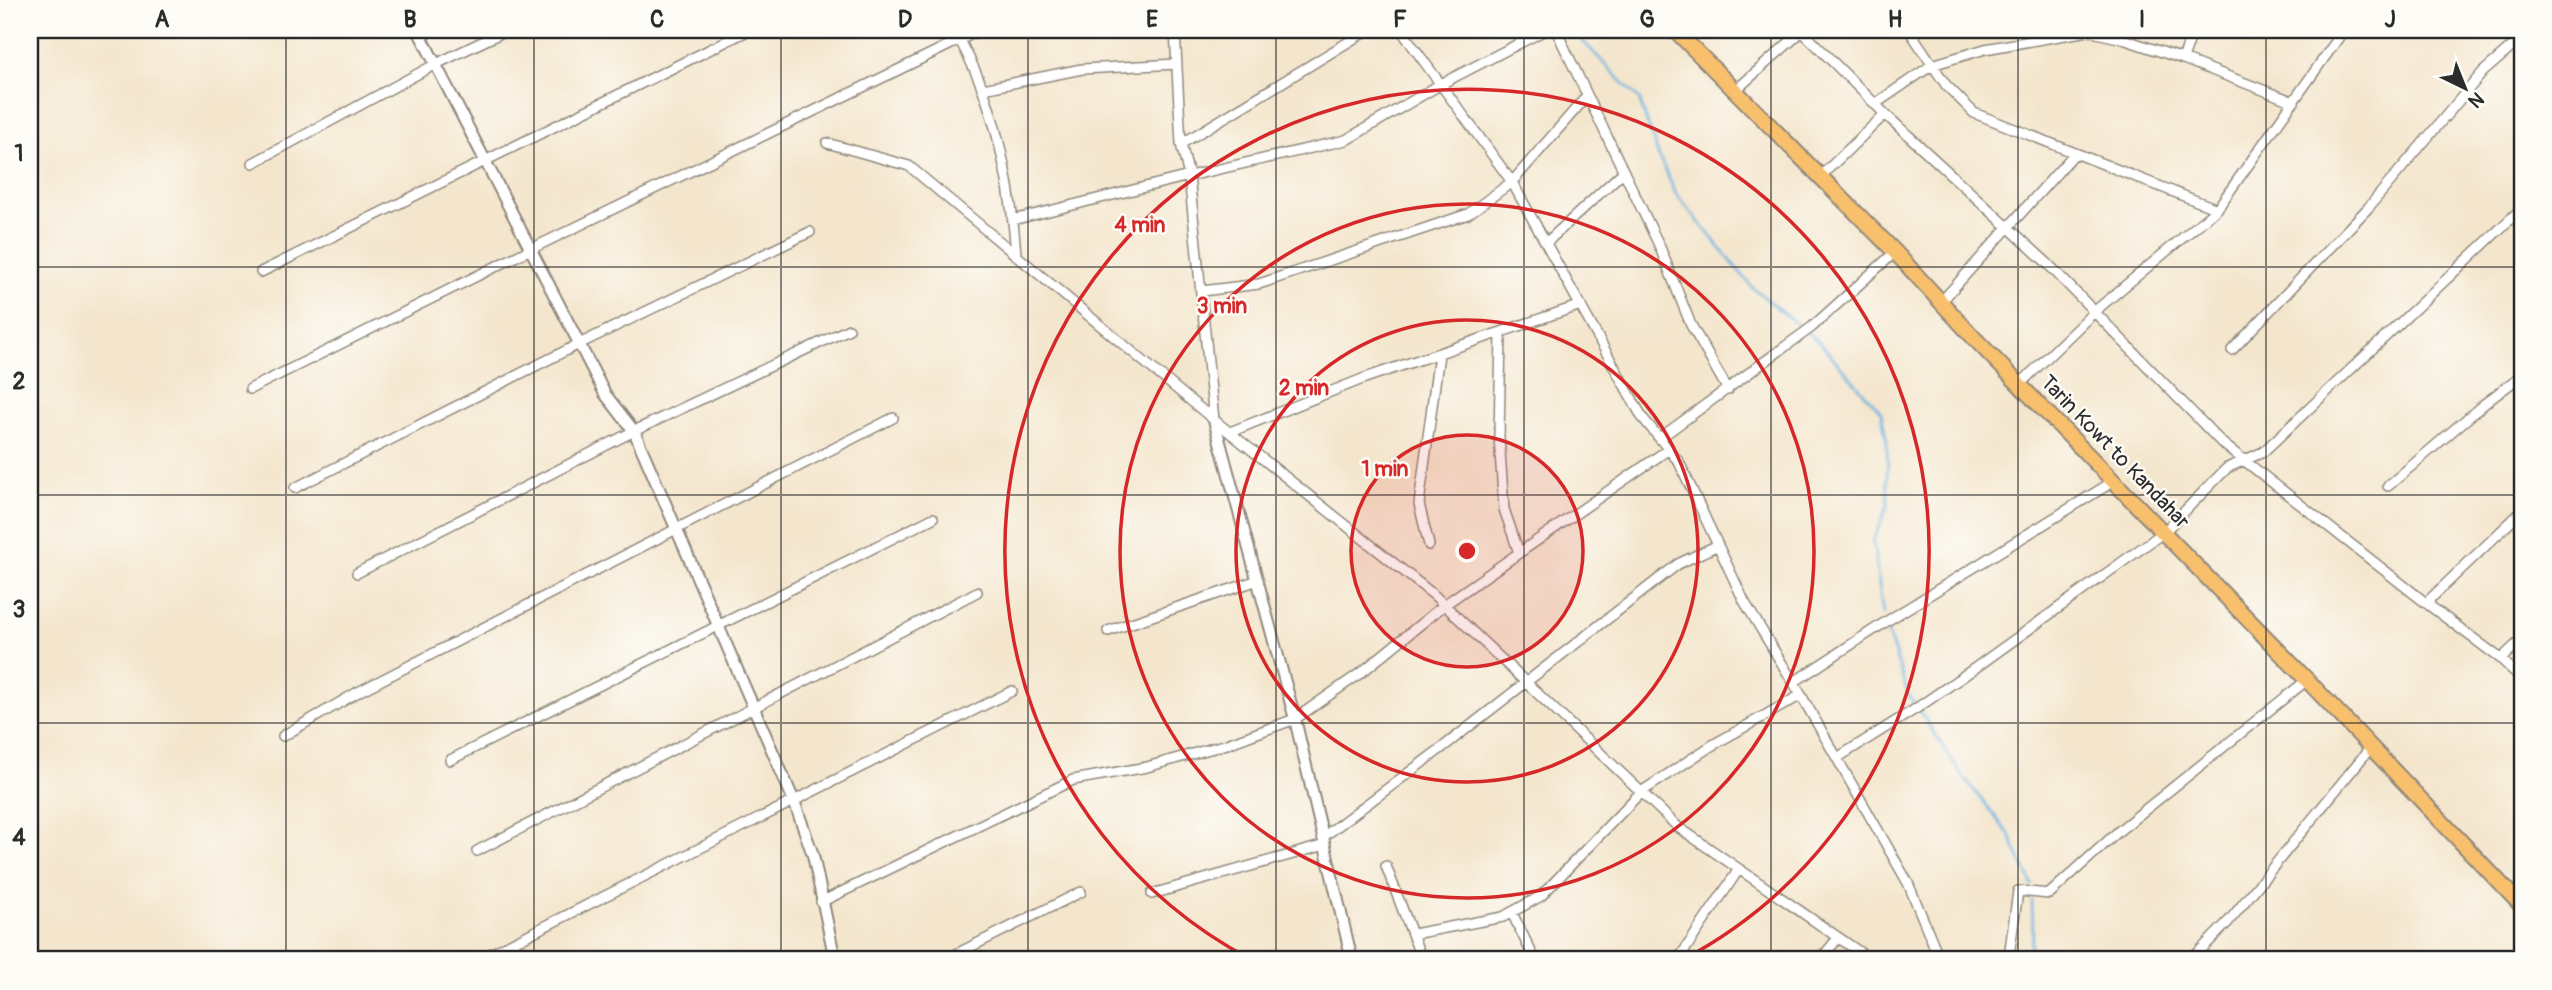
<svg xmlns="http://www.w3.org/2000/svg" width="2552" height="990" viewBox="0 0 2552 990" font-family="Pangolin,sans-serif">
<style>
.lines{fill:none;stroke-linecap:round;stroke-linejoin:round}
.stream{stroke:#69b1e0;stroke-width:2.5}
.minor-casing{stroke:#90887c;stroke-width:12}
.tertiary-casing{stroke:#90887c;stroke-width:14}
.primary-casing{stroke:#90887c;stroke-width:18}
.minor{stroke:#fff;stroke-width:9}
.tertiary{stroke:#fff;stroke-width:10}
.primary{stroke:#f8bf6c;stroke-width:14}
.grid{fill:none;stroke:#2b2b2b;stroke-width:2;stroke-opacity:0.55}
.ring{fill:none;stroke:#d62828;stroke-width:3.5}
.labels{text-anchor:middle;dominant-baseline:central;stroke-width:5;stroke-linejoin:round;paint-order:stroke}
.street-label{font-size:21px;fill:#2b2b2b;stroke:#fdfcf7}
.centre{fill:#d62828;stroke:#fdfcf7;stroke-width:3.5}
.ring-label{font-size:21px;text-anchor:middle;font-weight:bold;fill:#d62828;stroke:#fdfcf7;stroke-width:5;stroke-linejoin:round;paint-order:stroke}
.neatline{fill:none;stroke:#2b2b2b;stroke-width:2.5}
.grid-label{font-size:23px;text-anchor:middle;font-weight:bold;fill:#2b2b2b}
</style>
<rect width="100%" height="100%" fill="#fdfcf7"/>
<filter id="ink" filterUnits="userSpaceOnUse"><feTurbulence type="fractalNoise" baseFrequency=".0143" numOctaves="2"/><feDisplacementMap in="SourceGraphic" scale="14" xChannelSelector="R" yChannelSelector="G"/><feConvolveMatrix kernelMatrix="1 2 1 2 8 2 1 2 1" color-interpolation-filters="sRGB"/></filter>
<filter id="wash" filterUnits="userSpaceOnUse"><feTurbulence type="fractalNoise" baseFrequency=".00686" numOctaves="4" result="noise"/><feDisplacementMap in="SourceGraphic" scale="28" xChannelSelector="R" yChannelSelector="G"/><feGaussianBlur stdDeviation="1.57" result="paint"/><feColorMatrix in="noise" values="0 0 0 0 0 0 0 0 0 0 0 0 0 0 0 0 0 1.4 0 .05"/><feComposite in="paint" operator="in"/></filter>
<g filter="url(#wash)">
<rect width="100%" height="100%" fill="#f4e6cd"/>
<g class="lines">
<path class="stream" d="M1572,30L1639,99L1659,157L1676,194L1752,287L1821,344L1881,412L1887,441L1888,505L1873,541L1883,614
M1887,630L1908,694L1964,778L2009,834L2032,885
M2028,960L2033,934L2032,901"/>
</g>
</g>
<g filter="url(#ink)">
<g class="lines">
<defs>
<path id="minor" d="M1175,30L1181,144L1189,176L1214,420
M1401,30L1512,182L1642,417L1679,462L1744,601L1801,695L1908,883L1940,960
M1556,30L1659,245L1691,325L1728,390
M1801,30L1885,114L2046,262L2222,443L2426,603L2501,659L2522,679
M1909,30L1946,85L1974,113L2217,209
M960,40C968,56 977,73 983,90C1002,142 1012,199 1016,254
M2183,59L2193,30
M983,89L1082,69L1177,64
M1736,90L1802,31
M1875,104L1932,65L1985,49L2088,31L2123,39L2183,59L2294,102
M827,143L909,166L1214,420L1435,596L1678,827L1871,960
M1181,144L1368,30
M253,163L436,64L507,30
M1821,176L1885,114
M1013,220L1189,176L1346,140L1441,84L1545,30
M1547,242L1623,172
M261,272L749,30
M1202,291L1259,284L1468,214L1512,182L1587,96
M1941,302L2075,153
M1501,334L1499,437L1504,509L1519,553
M2232,350L2368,208L2483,72L2522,38
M2020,384L2095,311L2217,209L2344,30
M250,389L529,250L980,30
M1230,432L1365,378L1581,305
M1660,438L1812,327L1895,252
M2388,486L2484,404L2522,375
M295,488L579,344L810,232
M1429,545L1419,504L1439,354
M357,573L634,431L849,329
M2426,603L2522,511
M1108,631L1258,580
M2501,659L2522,639
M1794,682L1887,621L2114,481
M283,736L358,692L893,418
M1837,758L1917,708L1975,668L2164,532L2227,468L2263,452L2522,208
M450,760L933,518
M1323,837L1443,747L1678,564L1718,545
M477,851L977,592
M1386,866L1422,960
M1152,894L1325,845
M821,902L1073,780L1147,767L1227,744L1295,719L1362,672L1444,605L1669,449
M1512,913L1535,960
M1413,934L1503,917L1541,896L1641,792L1711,746L1801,695
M2010,949L2018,891L2049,894L2120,830L2307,680
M478,960L1012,691
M944,960L1081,892
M1678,960L1739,869
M1820,960L1838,938
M2191,960L2229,921L2371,747"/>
<path id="tertiary" d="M418,30L605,394L634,431L794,801L813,855L835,960
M1214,420L1295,719L1352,960"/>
<path id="primary" d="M1675,30L1895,252L1974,338L2307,680L2522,906"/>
</defs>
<use href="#minor" class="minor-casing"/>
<use href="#tertiary" class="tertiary-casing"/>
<use href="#primary" class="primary-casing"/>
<use href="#minor" class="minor"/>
<use href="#tertiary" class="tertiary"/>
<use href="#primary" class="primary"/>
</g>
</g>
<path class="grid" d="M286,30V960M534,30V960M781,30V960M1028,30V960M1276,30V960M1524,30V960M1771,30V960M2018,30V960M2266,30V960M30,267H2522M30,495H2522M30,723H2522"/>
<circle cx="1467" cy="551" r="116" fill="#d62828" fill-opacity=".12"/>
<g class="ring">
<circle cx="1467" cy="551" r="116"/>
<circle cx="1467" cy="551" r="231"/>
<circle cx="1467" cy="551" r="347"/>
<path d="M1250 959A462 462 0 1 1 1684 959"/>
</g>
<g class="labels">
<g class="street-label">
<text transform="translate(2115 452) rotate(46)">Tarin Kowt to Kandahar</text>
</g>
</g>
<circle cx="1467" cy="551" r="10" class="centre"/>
<g class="ring-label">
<text x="1140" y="232">4 min</text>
<text x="1222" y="313">3 min</text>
<text x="1304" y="395">2 min</text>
<text x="1385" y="476">1 min</text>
</g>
<rect width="2552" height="990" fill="none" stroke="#fdfcf7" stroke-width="77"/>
<g transform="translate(2465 88) rotate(137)" stroke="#fdfcf7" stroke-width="5" paint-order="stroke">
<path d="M0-5L12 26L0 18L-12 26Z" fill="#2b2b2b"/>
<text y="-10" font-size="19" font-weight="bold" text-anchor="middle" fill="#2b2b2b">N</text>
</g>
<rect x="38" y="38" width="2476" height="913" class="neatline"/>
<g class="grid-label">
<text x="162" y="27">A</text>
<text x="410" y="27">B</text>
<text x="657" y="27">C</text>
<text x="905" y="27">D</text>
<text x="1152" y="27">E</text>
<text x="1400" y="27">F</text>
<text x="1647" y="27">G</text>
<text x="1895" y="27">H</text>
<text x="2142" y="27">I</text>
<text x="2390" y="27">J</text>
<text x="19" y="161">1</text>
<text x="19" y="389">2</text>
<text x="19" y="617">3</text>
<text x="19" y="845">4</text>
</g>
</svg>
